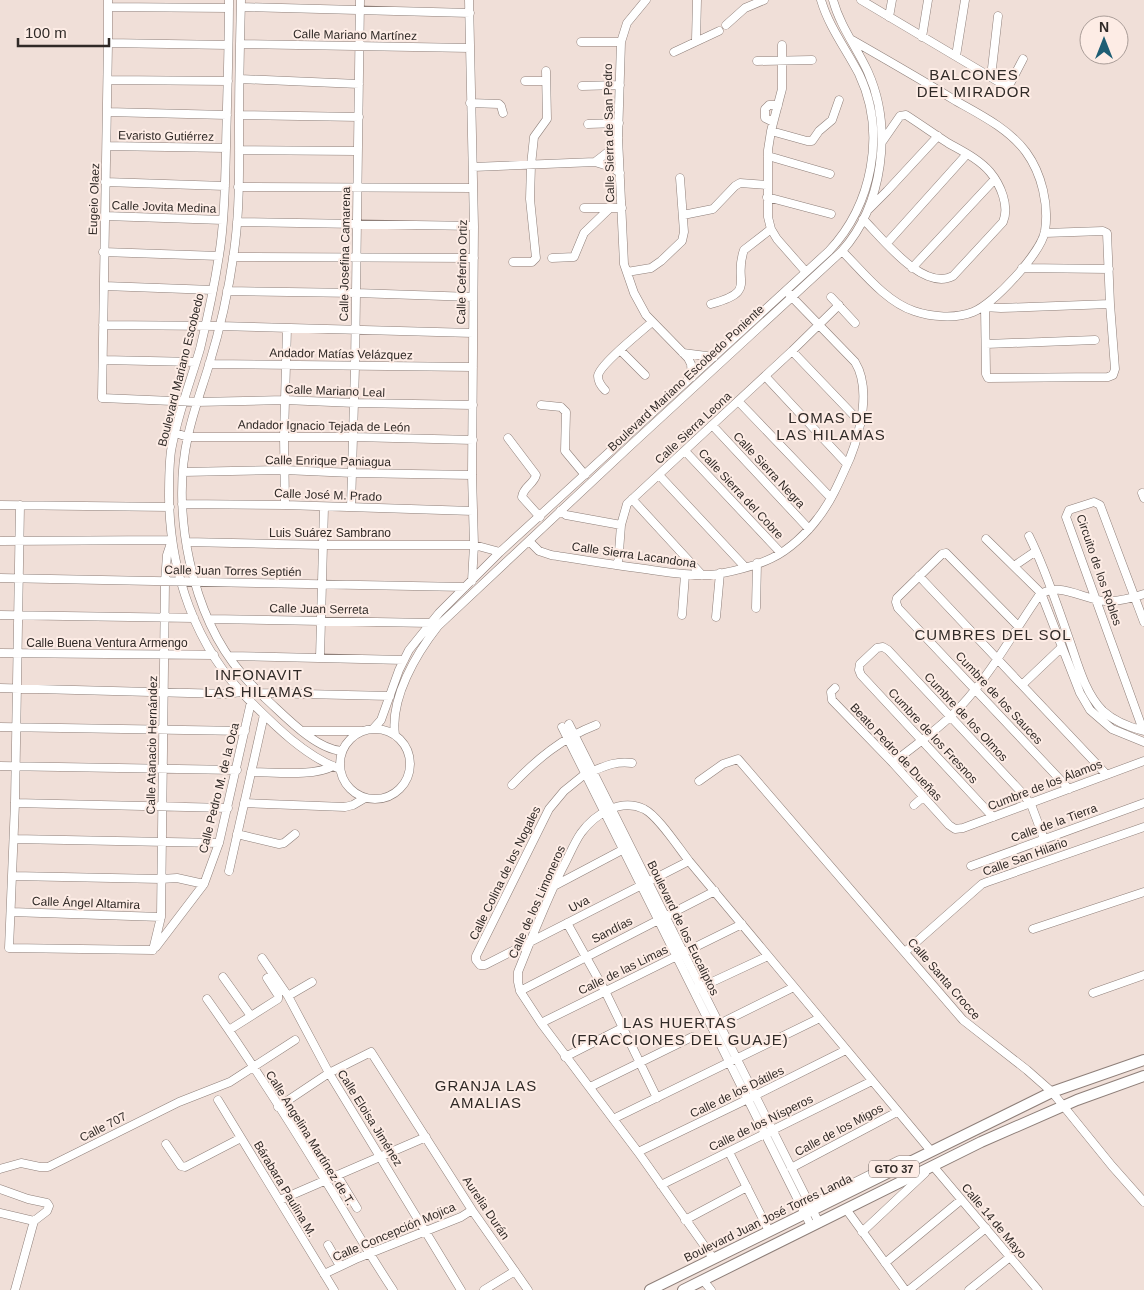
<svg xmlns="http://www.w3.org/2000/svg" width="1144" height="1290" viewBox="0 0 1144 1290" font-family="Helvetica,sans-serif">
<style>
.lines{fill:none;stroke-linecap:round;stroke-linejoin:round}
.minor-casing{stroke:#8e7f79;stroke-width:9}
.major-casing{stroke:#8e7f79;stroke-width:12}
.minor{stroke:#fff;stroke-width:8}
.major{stroke:#fff;stroke-width:10}
.labels{text-anchor:middle;dominant-baseline:central;stroke-width:4;stroke-linejoin:round;paint-order:stroke}
.shield{fill:#fdece5;stroke:#6e6460;stroke-width:1}
.shield-label{font-size:11px;font-weight:bold;fill:#302a27}
.street-label{font-size:12px;fill:#302a27;stroke:#fdece5}
.quarter-label{font-size:15px;letter-spacing:1px;fill:#302a27;stroke:#fdece5}
</style>
<rect width="100%" height="100%" fill="#f0dfd8"/>
<g class="lines">
<defs>
<path id="minor" d="M108,0V43L102,398L196,402L285,400L355,403L473,405
M229,0C229,49 227,99 226,148C225,182 225,216 220,249C215,283 208,316 200,349C190,383 177,416 171,451C169,466 169,482 169,497C170,572 195,647 249,700C274,725 306,757 340,769
M241,0C240,41 239,83 239,124C239,164 240,204 235,244C230,284 221,326 209,365C202,388 193,412 188,436C171,511 191,615 242,674C249,683 257,690 265,698C285,716 315,749 342,751
M469,0L474,226L472,475L474,545L472,581
M646,0L627,23L621,42L618,138L624,264L634,293L646,315L688,358L691,364L692,377
M861,0L1004,85H1008L1011,82L1023,59
M108,7L229,8
M241,7L470,13
M889,17L892,0
M726,25L745,8L764,0
M922,37L928,0
M696,40L697,0
M581,42H621
M108,43L228,45
M240,44L470,48
M782,45V89L771,131L768,150V217L771,229L777,239L806,272
M674,52L719,31
M956,56L965,0
M757,61L812,60
M991,77L998,16
M240,79L359,84
M108,80L228,81
M525,81H546
M582,86L620,85
M470,103L499,104L501,106L503,113
M107,112L227,115
M239,115L359,117
M773,122L765,118V109L769,105H778
M588,124L619,123
M771,131L807,141H812L819,131L832,120L839,100
M107,146L226,148
M239,150L357,151
M768,156L830,174
M595,162L608,152L618,138
M473,167L595,162L611,167L620,173
M105,182L225,186
M238,187L473,188
M767,197L831,214
M584,208H622
M869,209L887,191L938,136
M683,215L713,209L735,186L740,183L767,185
M105,216L223,220
M863,219C882,238 923,292 953,276L1003,222C1010,206 1000,184 990,172C979,159 962,151 948,143C934,134 920,124 906,115L900,116L882,142
M237,222L474,226
M887,243L967,154
M842,251C862,271 886,302 914,311C931,317 956,319 973,312C994,304 1041,253 1045,231C1049,205 1042,174 1026,152C1009,129 981,115 956,101C922,80 887,60 852,40
M103,252L219,256
M233,257L474,258
M552,258L574,257L584,233L610,208
M513,262H532L536,258L530,199L531,165L534,137L547,119L546,71
M912,268L995,179
M1022,268L1109,269
M627,272L651,268L661,261L682,241L684,232L680,178
M104,286L213,290
M227,291L356,293L473,297
M831,297L855,323
M711,304C759,291 732,282 744,250L771,229
M983,307L1001,308L1110,304
M985,307L986,374L988,378L1108,377L1113,375L1115,369L1110,304L1107,233L1103,231L1045,233
M103,325L219,326L473,333
M986,344L1095,340
M620,350L645,375
M792,351L859,421
M683,353L714,357
M103,360L196,362
M209,364L473,367
M765,376L847,464
M605,390C601,386 598,382 598,376C599,365 642,331 652,322
M738,401L831,498
M541,405L561,407L566,412L565,451L585,475
M712,425L809,529
M175,433L188,437H354L473,440
M508,438L536,475C534,484 523,487 522,497L540,517
M685,451L780,552
M183,472L284,470L353,473L472,475
M659,475L745,567
M1142,493L1144,498
M632,499L702,575
M182,504L285,505L473,511
M0,505L170,507
M20,505L15,803L9,948L153,950
M285,505L284,436L287,328
M351,507L355,366L360,0
M560,511L566,515L621,525
M1029,536C1045,568 1056,602 1068,636C1077,661 1084,692 1103,711C1115,722 1129,727 1144,731
M986,539L1041,593L1080,693L1090,710L1112,729L1144,742
M0,541L172,540L167,555L165,582L161,917L153,950
M529,541L539,551L551,555C583,560 614,565 645,569C667,572 688,576 710,575C728,573 756,566 772,558C789,550 807,533 818,518C832,500 841,478 850,458C861,430 871,388 855,362L789,294
M186,542L322,545H474L500,552
M618,565L621,525L627,504L792,351L839,305
M1014,566L1036,551
M919,576L1106,774
M0,578L465,587
M756,608L757,563
M0,615L194,618
M682,615L685,575
M716,617L720,573
M209,619L430,623
M1018,626L946,553L942,554L897,598L896,602L898,608L1069,789
M0,653L214,655
M229,656L404,660
M320,658L324,507
M1023,684L1062,647
M0,688L226,694L241,692
M835,688L831,692L832,700L893,763L949,825L955,829L963,828L1144,761
M261,693L390,696
M569,724L819,1223
M0,727L245,731
M562,727L811,1226
M340 764a35 35 0 1 1 70 0a35 35 0 1 1-70 0Z
M373,729L381,720L399,670L409,650L439,613L500,552L829,251C872,205 887,133 859,74C846,49 829,27 821,0
M1143,730L1066,517L1069,510L1094,502L1100,505L1144,622
M303,731H362
M395,735C390,698 416,654 438,626L630,446L842,251C883,205 893,128 868,72C857,48 840,26 833,0
M893,763C916,744 941,728 961,706C991,674 1013,633 1038,597C1054,579 1085,600 1105,601C1118,602 1132,598 1144,594
M0,766L237,770
M593,771C607,765 617,761 632,763
M251,772C273,772 314,777 333,766
M585,774L564,791L549,809L476,956V960L480,965H485L689,861
M699,781L723,764L738,759L963,1020L1027,1070L1052,1092L1112,1166L1144,1202
M512,785C537,759 562,738 596,725
M15,803L228,808
M244,803L345,807L353,805L365,798
M914,805L923,797
M993,817L861,675L859,670L860,664L877,648L883,647L888,650L1024,795L1032,807L1044,839
M237,834L279,844L284,843L295,834
M14,839L219,843
M971,866L1144,803
M229,871L264,715
M13,876L161,879L177,878L204,884
M554,886L624,849
M11,912L161,917
M567,923L605,991L657,1098
M1033,929L1144,892
M156,947L204,884L219,843L251,702
M905,952L982,884L987,882L1144,827
M262,958L288,996L329,1073L461,1290
M223,977L251,1016
M697,989L768,956
M520,991L715,891
M1093,993L1144,975
M288,996L312,982
M207,999C249,1058 288,1119 325,1180C348,1217 369,1254 393,1290
M541,1023L742,924
M715,1026L794,987
M229,1030L278,999V995L267,978
M565,1057L622,1028
M590,1087L692,1037
M218,1100L334,1290
M278,1107L329,1073L371,1052L472,1210L528,1290
M613,1119L820,1018
M166,1144L181,1166L185,1167L241,1138
M638,1152L748,1099L846,1050
M729,1152L769,1231
M933,1166L1038,1290
M791,1168L897,1112
M0,1169L21,1163L40,1167H48L179,1102L230,1082L295,1040
M337,1175L357,1208
M661,1185L872,1081
M0,1189L28,1199L47,1203L49,1206L47,1211L34,1221L15,1290
M280,1200L426,1137
M807,1206L899,1160H914
M846,1209L905,1290
M0,1213L34,1221
M685,1220L747,1187
M862,1232L925,1173
M328,1245L340,1266
M713,1258L638,1152L541,1023L520,991L518,982V972C532,937 546,901 563,867C569,856 574,843 581,833C595,814 620,798 644,809C658,816 678,847 689,861L931,1151
M885,1263L961,1200
M324,1274L358,1258L461,1217L472,1210
M703,1280L711,1290
M484,1290L515,1271
M909,1290L986,1228
M969,1290L1010,1257"/>
<path id="major" d="M650,1290L1052,1092L1144,1060
M683,1290L981,1142L1077,1100L1144,1076"/>
</defs>
<use href="#minor" class="minor-casing"/>
<use href="#major" class="major-casing"/>
<use href="#minor" class="minor"/>
<use href="#major" class="major"/>
</g>
<g class="labels">
<rect class="shield" x="869" y="1160.5" width="50" height="17" rx="4"/>
<g class="shield-label">
<text x="894" y="1169">GTO 37</text>
</g>
<g class="street-label">
<text transform="translate(355 35) rotate(1)">Calle Mariano Martínez</text>
<text transform="translate(609 133) rotate(-91)">Calle Sierra de San Pedro</text>
<text transform="translate(166 136) rotate(1)">Evaristo Gutiérrez</text>
<text transform="translate(94 199) rotate(-88)">Eugeio Olaez</text>
<text transform="translate(164 207) rotate(2)">Calle Jovita Medina</text>
<text transform="translate(345 254) rotate(-89)">Calle Josefina Camarena</text>
<text transform="translate(462 272) rotate(-89)">Calle Ceferino Ortiz</text>
<text transform="translate(341 354) rotate(1)">Andador Matías Velázquez</text>
<text transform="translate(181 370) rotate(-76)">Boulevard Mariano Escobedo</text>
<text transform="translate(686 378) rotate(-43)">Boulevard Mariano Escobedo Poniente</text>
<text transform="translate(335 391) rotate(2)">Calle Mariano Leal</text>
<text transform="translate(324 426) rotate(1)">Andador Ignacio Tejada de León</text>
<text transform="translate(693 428) rotate(-43)">Calle Sierra Leona</text>
<text transform="translate(328 461) rotate(1)">Calle Enrique Paniagua</text>
<text transform="translate(769 470) rotate(47)">Calle Sierra Negra</text>
<text transform="translate(741 494) rotate(47)">Calle Sierra del Cobre</text>
<text transform="translate(328 495) rotate(2)">Calle José M. Prado</text>
<text x="330" y="533">Luis Suárez Sambrano</text>
<text transform="translate(634 555) rotate(8)">Calle Sierra Lacandona</text>
<text transform="translate(1099 570) rotate(71)">Circuito de los Robles</text>
<text transform="translate(233 571) rotate(1)">Calle Juan Torres Septién</text>
<text transform="translate(319 609) rotate(1)">Calle Juan Serreta</text>
<text x="107" y="643">Calle Buena Ventura Armengo</text>
<text transform="translate(999 698) rotate(47)">Cumbre de los Sauces</text>
<text transform="translate(966 717) rotate(47)">Cumbre de los Olmos</text>
<text transform="translate(933 736) rotate(47)">Cumbre de los Fresnos</text>
<text transform="translate(152 745) rotate(-89)">Calle Atanacio Hernández</text>
<text transform="translate(896 752) rotate(47)">Beato Pedro de Dueñas</text>
<text transform="translate(1045 785) rotate(-21)">Cumbre de los Álamos</text>
<text transform="translate(219 788) rotate(-76)">Calle Pedro M. de la Oca</text>
<text transform="translate(1054 823) rotate(-20)">Calle de la Tierra</text>
<text transform="translate(1025 857) rotate(-20)">Calle San Hilario</text>
<text transform="translate(505 873) rotate(-64)">Calle Colina de los Nogales</text>
<text transform="translate(537 902) rotate(-66)">Calle de los Limoneros</text>
<text transform="translate(86 903) rotate(2)">Calle Ángel Altamira</text>
<text transform="translate(579 904) rotate(-27)">Uva</text>
<text transform="translate(683 928) rotate(64)">Boulevard de los Eucaliptos</text>
<text transform="translate(612 930) rotate(-27)">Sandías</text>
<text transform="translate(623 970) rotate(-26)">Calle de las Limas</text>
<text transform="translate(944 979) rotate(49)">Calle Santa Crocce</text>
<text transform="translate(737 1092) rotate(-26)">Calle de los Dátiles</text>
<text transform="translate(370 1118) rotate(58)">Calle Eloisa Jiménez</text>
<text transform="translate(761 1123) rotate(-26)">Calle de los Nísperos</text>
<text transform="translate(103 1127) rotate(-27)">Calle 707</text>
<text transform="translate(839 1130) rotate(-28)">Calle de los Migos</text>
<text transform="translate(310 1138) rotate(58)">Calle Angelina Martínez de T.</text>
<text transform="translate(285 1189) rotate(59)">Bárabara Paulina M.</text>
<text transform="translate(486 1208) rotate(56)">Aurelia Durán</text>
<text transform="translate(768 1218) rotate(-26)">Boulevard Juan José Torres Landa</text>
<text transform="translate(994 1221) rotate(50)">Calle 14 de Mayo</text>
<text transform="translate(394 1232) rotate(-23)">Calle Concepción Mojica</text>
</g>
<g class="quarter-label">
<text x="974" y="74">BALCONES<tspan x="974" dy="17">DEL MIRADOR</tspan></text>
<text x="831" y="417">LOMAS DE<tspan x="831" dy="17">LAS HILAMAS</tspan></text>
<text x="993" y="634">CUMBRES DEL SOL</text>
<text x="259" y="674">INFONAVIT<tspan x="259" dy="17">LAS HILAMAS</tspan></text>
<text x="680" y="1022">LAS HUERTAS<tspan x="680" dy="17">(FRACCIONES DEL GUAJE)</tspan></text>
<text x="486" y="1085">GRANJA LAS<tspan x="486" dy="17">AMALIAS</tspan></text>
</g>
</g>
<g transform="translate(1104 40)"><circle r="24" fill="#fdece5" stroke="#ab9e99"/>
<path d="M0-4L9 19L0 12L-9 19Z" fill="#1e5e74"/>
<text y="-8" font-size="14" font-weight="bold" text-anchor="middle" fill="#302a27">N</text>
</g>
<path d="M18 38v8h91v-8" fill="none" stroke="#302a27" stroke-width="2.5"/>
<text x="25" y="38" font-size="15" fill="#302a27" stroke="#fdece5" stroke-width="4" paint-order="stroke">100 m</text>
</svg>
